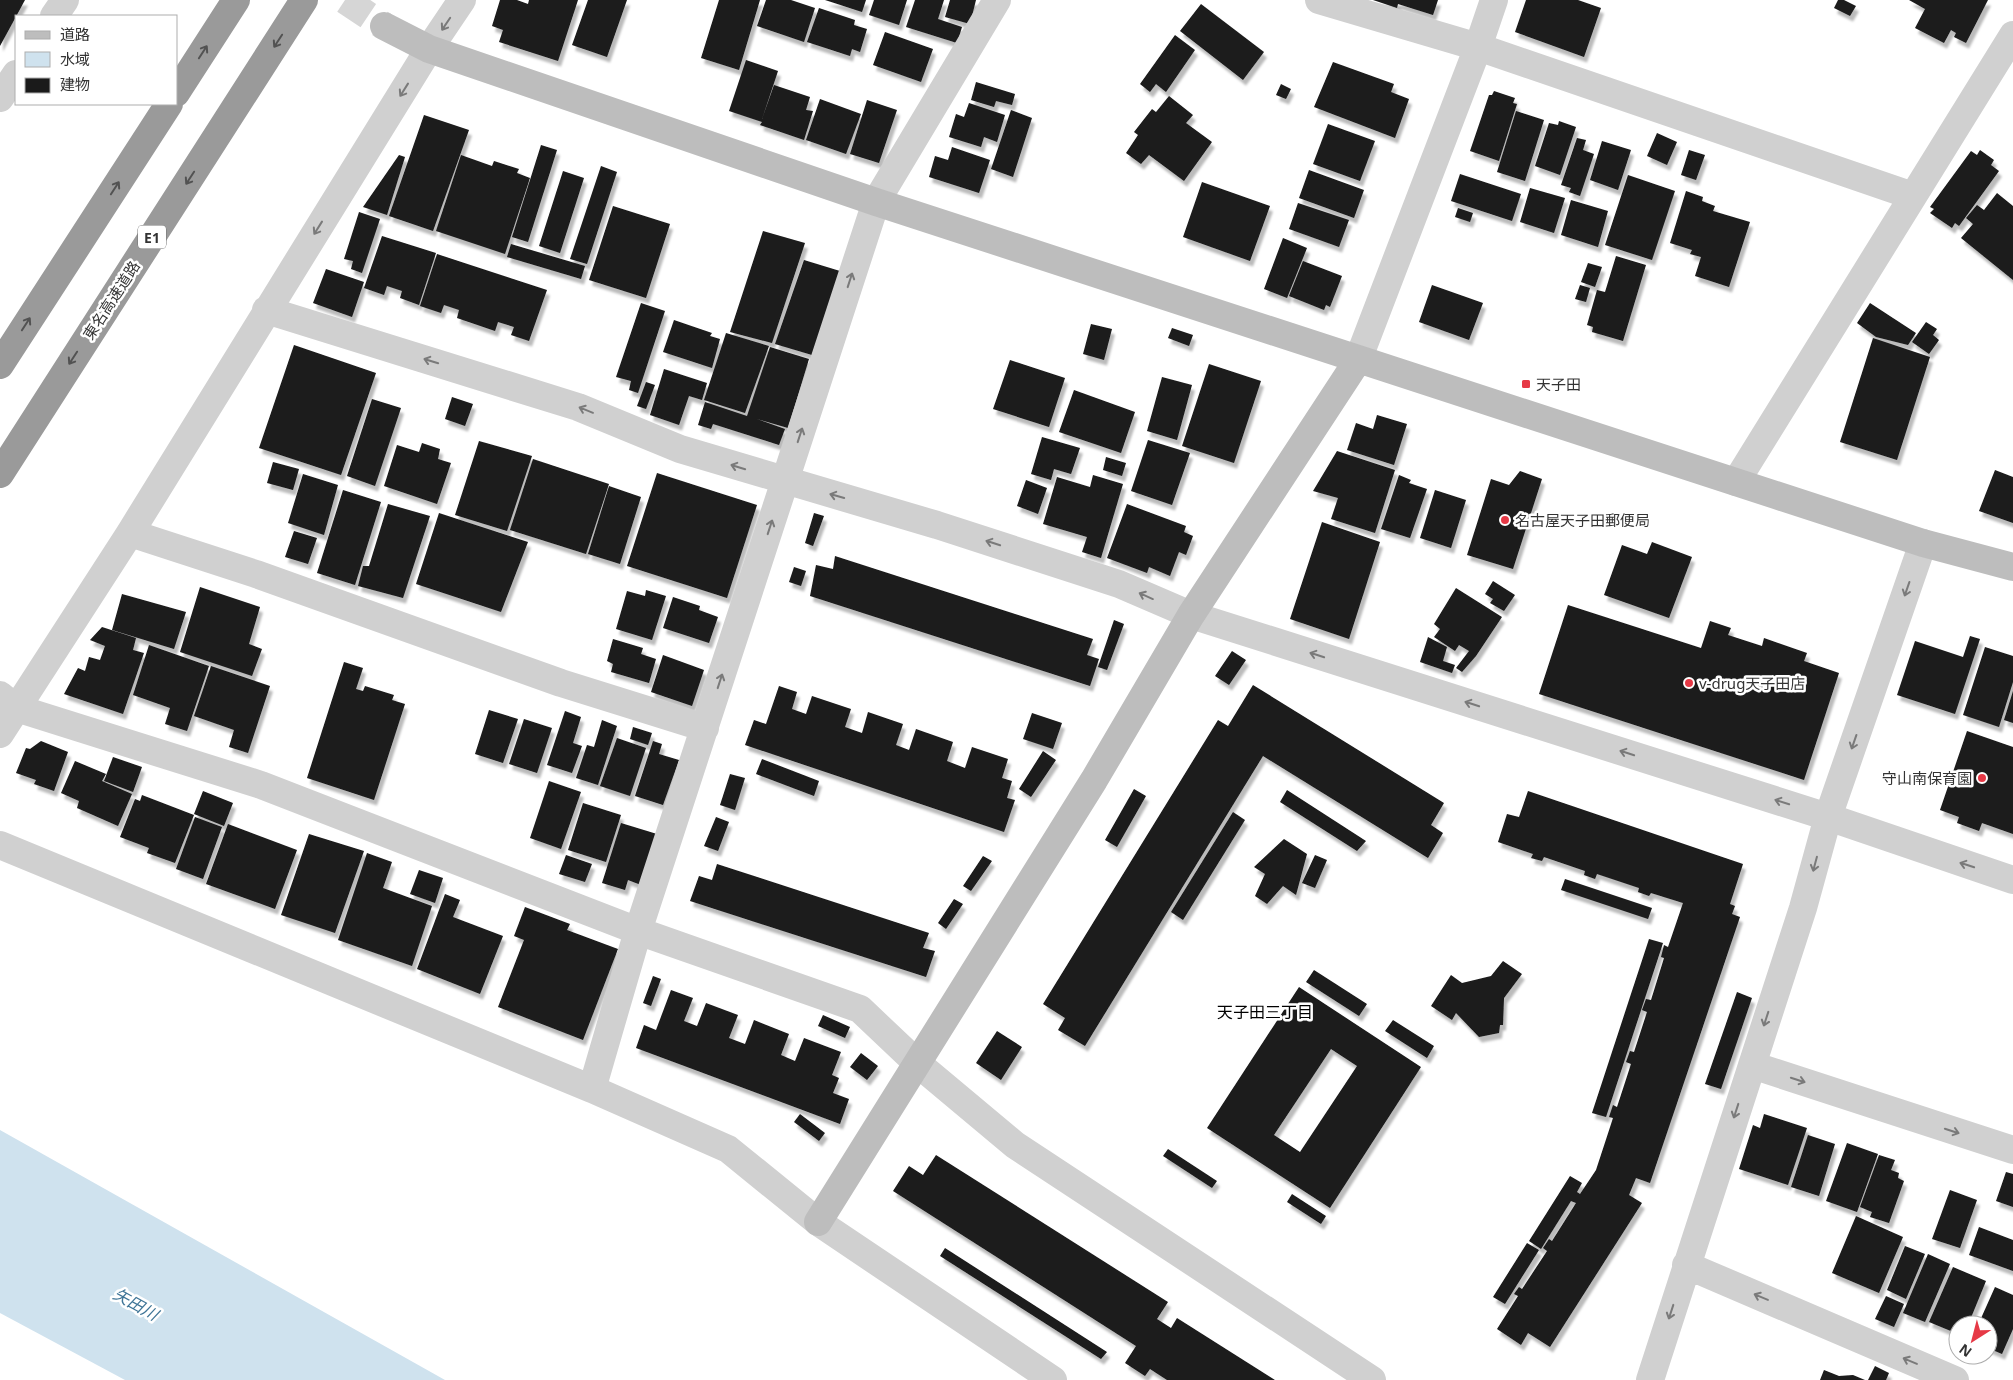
<svg xmlns="http://www.w3.org/2000/svg" width="2013" height="1380" viewBox="0 0 2013 1380" font-family="'Noto Sans','Noto Sans JP',sans-serif">
<style>
.water{fill:#cfe2ee}
.building{fill:#1a1a1a;fill-rule:evenodd;filter:url(#shadow)}
.lines{fill:none;stroke-linecap:round;stroke-linejoin:round}
.secondary-tunnel{stroke:#d6d6d6;stroke-width:28;stroke-dasharray:28 14;stroke-linecap:butt}
.street{stroke:#d0d0d0;stroke-width:28}
.secondary{stroke:#bdbdbd;stroke-width:28}
.highway{stroke:#9a9a9a;stroke-width:28}
.oneway{stroke:#7a7a7a}
.oneway2{stroke:#525252}
.poi-dot{fill:#e63946;stroke:#fff;stroke-width:2}
.labels{text-anchor:middle;dominant-baseline:central;stroke-width:5;stroke-linejoin:round;paint-order:stroke}
.shield{fill:#fff;stroke:#707070;stroke-width:1}
.shield-label{font-size:14px;font-weight:bold;fill:#333}
.street-label{font-size:15px;fill:#333;stroke:#fff}
.poi-label{font-size:15px;fill:#333;stroke:#fff;text-anchor:start}
.neighbourhood-label{font-size:16px;fill:#000;stroke:#fff}
.water-label{font-size:16px;font-style:italic;fill:#3f7597;stroke:#fff}
</style>
<defs>
<filter id="shadow"><feDropShadow dx="3" dy="5.5" stdDeviation="1" flood-color="#0004"/></filter>
</defs>
<rect width="100%" height="100%" fill="#fff"/>
<path class="water" d="M0,1130L445,1380H125L0,1313Z"/>
<path class="building" d="M0,0H25L0,46Z
M500,0H517L528,4L529,0H578L558,61L499,42L503,30L492,26Z
M588,0H627L607,57L572,45Z
M719,0H760L739,70L701,58Z
M766,0H791L815,8L804,42L757,26Z
M825,0H866L862,12Z
M874,0H907L899,25L869,15Z
M915,0H944L938,19L962,27L957,43L906,27Z
M950,0H976L970,24L945,17Z
M1373,0H1438L1433,15L1398,4L1397,8Z
M1526,0H1578L1601,8L1584,57L1515,32Z
M1838,0H1844L1856,6L1850,16L1834,8Z
M1909,0H1988L1966,43L1954,37L1956,33L1951,30L1944,43L1915,28L1925,9Z
M1201,4L1264,52L1243,80L1180,31Z
M819,8L855,20L854,25L867,29L860,52L852,49L850,56L807,42Z
M885,32L933,49L921,82L873,65Z
M1175,35L1195,50L1166,92L1156,84L1150,92L1140,84Z
M746,60L778,71L762,119L774,85L810,97L806,110L813,111L804,140L760,125L762,122L729,111Z
M1333,62L1394,84L1391,92L1409,99L1395,138L1314,107Z
M976,82L1015,94L1012,105L996,101L994,107L971,100Z
M1281,84L1291,89L1286,99L1276,95Z
M1494,91L1515,98L1513,103L1517,104L1499,161L1470,151L1489,95H1492Z
M1169,96L1193,115L1186,123L1212,142L1184,181L1149,155L1141,164L1126,153L1138,135L1134,132L1152,109L1156,112Z
M820,99L861,114L846,154L806,140Z
M867,100L897,110L879,163L850,154Z
M969,103L1005,115L997,142L984,137L981,147L949,137L956,114L964,117Z
M1011,110L1032,118L1013,177L991,169Z
M1516,111L1544,120L1525,181L1497,172Z
M424,115L469,130L433,231L389,216Z
M1559,121L1576,127L1560,175L1535,166L1549,123L1558,125Z
M1328,124L1375,141L1360,181L1313,164Z
M1657,133L1677,142L1667,165L1647,156Z
M1577,138L1586,140L1583,150L1594,154L1580,196L1569,192L1571,188L1561,185Z
M1602,141L1631,150L1618,190L1590,180Z
M541,145L557,150L528,242L512,237Z
M952,147L990,160L979,193L929,177L935,156L948,160Z
M1689,150L1705,155L1696,180L1681,175Z
M1980,150L1994,160L1991,165L1999,171L1959,226L1955,223L1952,228L1930,213L1934,209L1930,207L1971,151L1977,155Z
M399,155L405,157L387,215L363,207Z
M461,155L492,166L494,161L519,169L517,173L530,178L505,254L436,231Z
M601,166L617,172L587,264L570,259Z
M1309,170L1364,190L1354,218L1299,198Z
M563,171L584,178L560,253L539,246Z
M1460,174L1521,194L1512,221L1451,201Z
M1628,175L1675,191L1652,260L1605,245Z
M1202,182L1270,206L1250,261L1183,237Z
M1530,188L1565,198L1554,233L1520,222Z
M1686,191L1703,197L1702,201L1715,206L1713,211L1750,222L1729,287L1695,276L1701,257L1690,254L1692,250L1670,243Z
M1997,193L2013,206V280L1961,238L1973,224L1966,218L1977,205L1984,210Z
M1571,200L1608,211L1598,247L1561,235Z
M1298,203L1349,220L1339,247L1289,229Z
M613,206L670,224L646,298L589,280Z
M1458,208L1473,213L1470,222L1455,217Z
M359,212L380,219L362,273L351,269L353,261L344,259Z
M763,231L805,243L772,343L730,332Z
M382,236L436,253L419,305L400,298L402,291L387,286L384,295L364,288Z
M1283,238L1307,248L1287,298L1264,289Z
M511,244L585,266L581,279L507,257Z
M437,254L547,290L529,341L511,335L514,327L498,322L495,331L457,318L459,310L444,305L441,313L420,306Z
M1616,256L1646,265L1623,341L1592,332L1593,327L1587,325L1597,290L1605,292Z
M804,260L840,271L812,355L775,344Z
M1303,261L1342,276L1330,307L1326,305L1324,310L1289,296Z
M1588,263L1602,267L1595,287L1581,282Z
M326,269L364,282L352,317L313,303Z
M1432,285L1483,303L1469,340L1419,322Z
M1580,285L1590,288L1586,302L1575,299Z
M641,303L665,311L638,393L629,390L631,381L616,377Z
M1870,303L1916,333L1908,345L1876,337L1857,323Z
M674,320L712,333L710,336L720,339L712,368L663,352Z
M1926,322L1937,329L1933,335L1939,340L1929,354L1912,342Z
M1091,324L1112,329L1104,360L1083,354Z
M1172,328L1193,335L1189,346L1168,338Z
M726,333L769,346L745,413L704,400Z
M1873,338L1930,357L1897,460L1840,442Z
M294,345L376,373L341,475L259,448Z
M770,347L809,359L788,428L757,419L785,429L779,445L713,424L711,429L698,425L705,402L747,416Z
M1010,360L1065,378L1049,427L993,409Z
M1209,364L1261,381L1234,463L1182,446Z
M664,369L707,383L702,400L689,396L679,425L650,415Z
M1162,377L1192,385L1177,440L1147,431Z
M646,382L655,385L646,409L637,406Z
M1074,390L1135,412L1121,453L1059,432Z
M452,397L473,404L465,426L445,419Z
M372,399L401,408L375,486L347,476Z
M1377,415L1407,424L1394,465L1347,450L1356,423L1373,429Z
M1042,437L1080,448L1071,474L1054,469L1051,480L1031,474Z
M1148,440L1190,453L1172,505L1131,491Z
M479,441L532,456L507,531L455,515Z
M422,443L440,449L438,459L451,463L437,504L384,486L397,445L419,452Z
M1337,451L1395,470L1375,533L1331,519L1338,498L1313,491Z
M1106,457L1126,463L1122,476L1103,470Z
M533,459L609,484L586,554L510,530Z
M273,462L299,469L293,490L267,483Z
M1995,470L2013,477V523L1979,511Z
M1520,471L1542,479L1513,569L1467,555L1491,479L1509,485Z
M657,473L757,505L727,598L627,566Z
M303,474L338,485L324,535L288,523Z
M1093,475L1123,484L1101,558L1082,552L1087,537L1043,524L1057,477L1090,487Z
M1399,475L1411,480L1409,483L1427,489L1410,538L1381,529Z
M1026,480L1047,488L1038,514L1017,506Z
M609,486L641,497L620,564L588,554Z
M343,490L381,502L355,585L317,573Z
M1435,490L1466,500L1451,548L1420,538Z
M388,504L430,516L403,598L358,586L363,566H369Z
M1127,504L1186,526L1184,532L1193,536L1186,555L1179,552L1170,576L1149,567L1147,573L1107,558Z
M439,513L528,542L501,612L416,584Z
M814,513L824,516L813,546L805,543Z
M1322,522L1380,542L1349,639L1290,619Z
M294,531L317,538L308,564L285,557Z
M1652,542L1692,557L1669,618L1604,595L1622,545L1647,554Z
M835,556L1093,639L1087,655L1099,659L1090,686L810,596L816,565L833,569Z
M794,567L806,571L801,586L789,582Z
M1493,581L1515,595L1504,611L1490,603L1493,599L1485,594Z
M200,587L260,607L249,644L262,649L252,676L180,652Z
M1456,588L1502,617L1476,656L1462,672L1456,668L1469,651L1459,645L1455,651L1434,637L1440,629L1434,624Z
M646,590L666,596L652,640L616,629L627,591L645,596Z
M122,594L186,612L174,649L112,630Z
M673,597L700,606L699,610L718,617L709,643L663,628Z
M1568,605L1701,648L1710,621L1731,628L1728,635L1762,646L1764,638L1807,653L1804,661L1839,673L1804,780L1539,694Z
M1114,620L1124,624L1107,670L1098,667Z
M102,627L136,638L133,650L144,653L123,714L64,694L78,668L85,671L89,657L100,660L105,646L90,640Z
M1970,636L1980,639L1955,714L1897,695L1915,641L1963,657Z
M1428,637L1447,647L1443,661L1455,665L1452,673L1420,662Z
M613,639L643,648L641,654L656,659L649,683L611,672L613,664L607,661Z
M149,645L209,666L187,731L165,724L170,708L133,695Z
M1985,647L2013,656V682L1999,727L1963,715Z
M1232,651L1246,660L1229,685L1215,676Z
M663,655L704,670L692,706L651,692Z
M344,662L363,668L356,689L363,691L365,686L394,695L392,700L405,704L374,800L307,778Z
M211,666L270,686L248,753L229,747L234,730L194,716Z
M1253,685L1444,803L1431,825L1443,833L1428,858L1263,756L1085,1046L1058,1030L1065,1018L1043,1004L1218,720L1228,726Z
M779,686L797,692L792,709L806,714L812,696L851,709L845,727L862,733L868,712L903,724L896,745L909,750L916,729L953,742L947,761L965,768L972,747L1008,759L1002,778L1012,781L1007,798L1015,800L1004,832L745,745L754,720L766,724Z
M2013,691V723L2004,720Z
M489,710L518,719L503,763L475,754Z
M565,711L581,717L573,743L582,746L572,773L547,765Z
M1032,713L1062,723L1053,749L1023,739Z
M524,719L552,728L537,773L509,764Z
M602,720L617,726L598,785L576,778L587,745L594,747Z
M633,727L652,733L648,745L630,739Z
M1967,731L2013,747V834L1982,823L1979,831L1957,823L1959,817L1940,810Z
M617,738L646,748L630,796L600,786Z
M41,741L68,752L54,791L34,784L36,780L16,773L26,748L30,749Z
M653,741L662,744L659,754L679,760L663,805L635,796Z
M1043,751L1056,760L1031,797L1019,789Z
M113,757L142,767L133,792L104,781Z
M762,759L819,781L814,796L756,774Z
M75,761L106,774L102,781L132,794L118,826L77,808L79,801L61,793Z
M730,774L745,778L735,810L720,805Z
M549,781L581,792L561,849L530,838Z
M1134,789L1146,796L1117,847L1105,840Z
M1287,790L1366,841L1357,851L1280,802Z
M203,791L233,803L224,826L194,814Z
M1528,791L1743,864L1730,904L1735,906L1732,914L1740,917L1650,1183L1636,1178L1629,1195L1642,1203L1550,1347L1528,1333L1521,1345L1497,1329L1518,1296L1514,1294L1519,1287L1522,1289L1547,1251L1543,1248L1549,1239L1552,1241L1576,1203L1571,1201L1541,1249L1529,1241L1570,1176L1582,1183L1577,1192L1580,1194L1596,1170L1613,1118L1609,1117L1613,1105L1617,1107L1631,1064L1626,1062L1630,1051L1634,1052L1647,1012L1642,1010L1646,999L1651,1000L1664,958L1661,957L1664,945L1668,947L1683,903L1651,893L1649,896L1638,892L1639,888L1597,874L1595,879L1584,875L1585,871L1544,857L1542,861L1531,858L1533,854L1498,842L1507,814L1519,817Z
M142,795L194,815L175,863L147,853L149,848L120,837L135,799L140,801Z
M583,803L621,815L606,862L568,850Z
M1233,812L1245,820L1183,920L1171,912Z
M195,817L222,827L203,879L176,869Z
M716,817L729,822L718,851L704,846Z
M621,823L657,834L641,885L628,880L625,890L602,883Z
M228,824L297,850L275,909L206,884Z
M309,834L364,851L335,933L281,915Z
M1284,839L1307,854L1296,895L1283,886L1267,904L1255,896L1265,874L1254,867Z
M367,853L392,862L383,888L432,906L412,966L338,940Z
M566,855L592,864L585,882L559,874Z
M1315,855L1327,860L1315,888L1302,883Z
M983,856L992,861L971,891L963,886Z
M717,864L929,933L923,948L935,951L926,977L690,901L699,876L712,880Z
M419,870L443,878L435,903L410,894Z
M1565,879L1652,908L1648,919L1561,890Z
M445,894L460,900L453,917L503,936L480,994L417,969Z
M954,899L963,904L946,929L938,923Z
M525,907L570,924L567,930L618,949L583,1040L498,1007L524,940L514,936Z
M1649,939L1663,943L1606,1117L1592,1113Z
M1503,961L1522,974L1504,998L1503,1025H1500L1499,1033L1479,1037L1456,1013L1452,1020L1431,1006L1451,975L1462,983L1491,976Z
M1314,970L1367,1004L1359,1016L1306,982Z
M653,976L661,979L651,1006L643,1003Z
M1299,987L1421,1067L1330,1208L1207,1128ZM1331,1049L1357,1066L1300,1152L1274,1135Z
M671,990L693,998L684,1021L697,1026L706,1003L738,1015L729,1038L745,1044L754,1020L789,1034L781,1055L795,1061L804,1038L841,1052L832,1075L839,1078L833,1093L849,1099L840,1124L636,1048L644,1025L656,1030Z
M1737,992L1752,998L1721,1089L1705,1084Z
M823,1015L850,1027L845,1038L818,1026Z
M1393,1020L1434,1046L1427,1058L1385,1031Z
M997,1031L1022,1047L1001,1080L976,1063Z
M861,1053L878,1066L867,1080L850,1067Z
M800,1114L825,1133L819,1141L794,1122Z
M1764,1114L1807,1128L1788,1185L1739,1169L1753,1125L1760,1128Z
M1808,1135L1835,1144L1819,1196L1791,1187Z
M1847,1143L1878,1154L1857,1212L1826,1201Z
M1168,1149L1217,1181L1212,1188L1163,1156Z
M936,1155L1168,1302L1157,1319L1171,1328L1177,1318L1275,1380H1167L1150,1369L1145,1376L1125,1363L1136,1346L893,1191L909,1166L923,1175Z
M1879,1155L1895,1160L1891,1170L1899,1173L1898,1178L1904,1181L1889,1223L1870,1217L1872,1212L1860,1207Z
M2006,1172L2013,1174V1207L1996,1201Z
M1950,1190L1977,1200L1960,1248L1932,1239Z
M1292,1194L1326,1216L1321,1224L1287,1202Z
M1856,1216L1903,1237L1879,1293L1832,1273Z
M1979,1227L2013,1240V1271L1969,1255Z
M1527,1243L1539,1250L1505,1304L1493,1297Z
M1905,1246L1925,1254L1906,1299L1887,1290Z
M945,1248L1107,1352L1101,1359L940,1256Z
M1928,1254L1950,1264L1925,1322L1903,1313Z
M1953,1267L1986,1281L1968,1325H1958V1334L1929,1322Z
M1995,1287L2013,1295V1329L2002,1354L1988,1348V1325H1978Z
M1886,1296L1904,1304L1894,1327L1875,1319Z
M1875,1366L1889,1373L1886,1380H1868Z
M1824,1370L1839,1376L1853,1375L1865,1380H1820Z"/>
<g class="lines">
<path class="secondary-tunnel" d="M345,0L384,26"/>
<path class="street" d="M1319,0L1478,47L1913,196
M54,16L65,0
M0,98L16,74
M266,310L578,407L680,449L937,525L1119,584L1191,615L1828,817L2013,880
M1358,360L1478,47L1494,0
M1736,482L2013,35
M130,533L256,574L561,683L705,728
M0,695L16,708L261,785L638,931L860,1009L917,1063L1015,1145L1372,1380
M0,734L130,533L429,49L462,0
M0,845L592,1089L728,1149L818,1222L1053,1380
M1752,1065L2013,1150
M592,1089L638,931L876,202L997,0
M1686,1265L1955,1380
M1650,1380L1803,908L1828,817L1923,543"/>
<path class="secondary" d="M384,26L429,49L876,202L1923,543L2013,567
M818,1222L1094,780L1191,615L1358,360"/>
<path class="highway" d="M176,93L236,0
M0,365L169,104
M0,474L304,0"/>
</g>
<defs><path id="oneway-shaft" d="M-6 0H5M1.5-3L5.5 0L1.5 3" fill="none" stroke-width="1.6" stroke-linecap="round" stroke-linejoin="round" transform="scale(1.25)"/></defs>
<g class="oneway">
<use href="#oneway-shaft" transform="translate(446 24) rotate(124)"/>
<use href="#oneway-shaft" transform="translate(404 90) rotate(122)"/>
<use href="#oneway-shaft" transform="translate(318 228) rotate(122)"/>
<use href="#oneway-shaft" transform="translate(850 280) rotate(-72)"/>
<use href="#oneway-shaft" transform="translate(431 361) rotate(-163)"/>
<use href="#oneway-shaft" transform="translate(586 410) rotate(-158)"/>
<use href="#oneway-shaft" transform="translate(800 435) rotate(-72)"/>
<use href="#oneway-shaft" transform="translate(738 467) rotate(-163)"/>
<use href="#oneway-shaft" transform="translate(837 496) rotate(-164)"/>
<use href="#oneway-shaft" transform="translate(770 527) rotate(-72)"/>
<use href="#oneway-shaft" transform="translate(993 543) rotate(-162)"/>
<use href="#oneway-shaft" transform="translate(1907 589) rotate(109)"/>
<use href="#oneway-shaft" transform="translate(1146 596) rotate(-156)"/>
<use href="#oneway-shaft" transform="translate(1317 655) rotate(-162)"/>
<use href="#oneway-shaft" transform="translate(720 681) rotate(-72)"/>
<use href="#oneway-shaft" transform="translate(1472 704) rotate(-162)"/>
<use href="#oneway-shaft" transform="translate(1854 742) rotate(109)"/>
<use href="#oneway-shaft" transform="translate(1627 753) rotate(-162)"/>
<use href="#oneway-shaft" transform="translate(1782 802) rotate(-162)"/>
<use href="#oneway-shaft" transform="translate(1815 864) rotate(105)"/>
<use href="#oneway-shaft" transform="translate(1967 865) rotate(-162)"/>
<use href="#oneway-shaft" transform="translate(1766 1019) rotate(108)"/>
<use href="#oneway-shaft" transform="translate(1798 1080) rotate(18)"/>
<use href="#oneway-shaft" transform="translate(1736 1111) rotate(108)"/>
<use href="#oneway-shaft" transform="translate(1952 1131) rotate(18)"/>
<use href="#oneway-shaft" transform="translate(1761 1297) rotate(-157)"/>
<use href="#oneway-shaft" transform="translate(1671 1312) rotate(108)"/>
<use href="#oneway-shaft" transform="translate(1910 1361) rotate(-157)"/>
</g>
<g class="oneway2">
<use href="#oneway-shaft" transform="translate(278 41) rotate(123)"/>
<use href="#oneway-shaft" transform="translate(203 52) rotate(-57)"/>
<use href="#oneway-shaft" transform="translate(190 178) rotate(123)"/>
<use href="#oneway-shaft" transform="translate(115 188) rotate(-57)"/>
<use href="#oneway-shaft" transform="translate(26 324) rotate(-57)"/>
<use href="#oneway-shaft" transform="translate(73 358) rotate(123)"/>
</g>
<g class="poi-dot">
<rect x="1521" y="379" width="10" height="10" rx="2.5"/>
<circle cx="1505" cy="520" r="5"/>
<circle cx="1689" cy="683" r="5"/>
<circle cx="1982" cy="778" r="5"/>
</g>
<g class="labels">
<rect class="shield" x="138" y="225.5" width="28" height="23" rx="4"/>
<g class="shield-label">
<text x="152" y="237">E1</text>
</g>
<g class="street-label">
<text transform="translate(111 300) rotate(-57)">東名高速道路</text>
</g>
<g class="poi-label">
<text x="1536" y="384">天子田</text>
<text x="1515" y="520">名古屋天子田郵便局</text>
<text x="1699" y="683">v-drug天子田店</text>
<text x="1972" y="778" text-anchor="end">守山南保育園</text>
</g>
<g class="neighbourhood-label">
<text x="1265" y="1012">天子田三丁目</text>
</g>
<g class="water-label">
<text transform="translate(136 1304) rotate(29)">矢田川</text>
</g>
</g>
<rect x="15" y="15" width="162" height="90" fill="#ffffff" stroke="#adadad"/>
<rect x="25" y="31" width="25" height="8" fill="#bdbdbd" stroke="#adadad"/>
<text x="60" y="40" font-size="15" fill="#333333">道路</text>
<rect x="25" y="52" width="25" height="15" fill="#cfe2ee" stroke="#adadad"/>
<text x="60" y="65" font-size="15" fill="#333333">水域</text>
<rect x="25" y="78" width="25" height="15" fill="#1a1a1a" stroke="#adadad"/>
<text x="60" y="90" font-size="15" fill="#333333">建物</text>
<g transform="translate(1973 1340) rotate(216)"><circle r="24" fill="#ffffff" stroke="#adadad"/>
<path d="M0-4L9 19L0 12L-9 19Z" fill="#e63946"/>
<text y="-8" font-size="14" font-weight="bold" text-anchor="middle" fill="#333333">N</text>
</g>
</svg>
